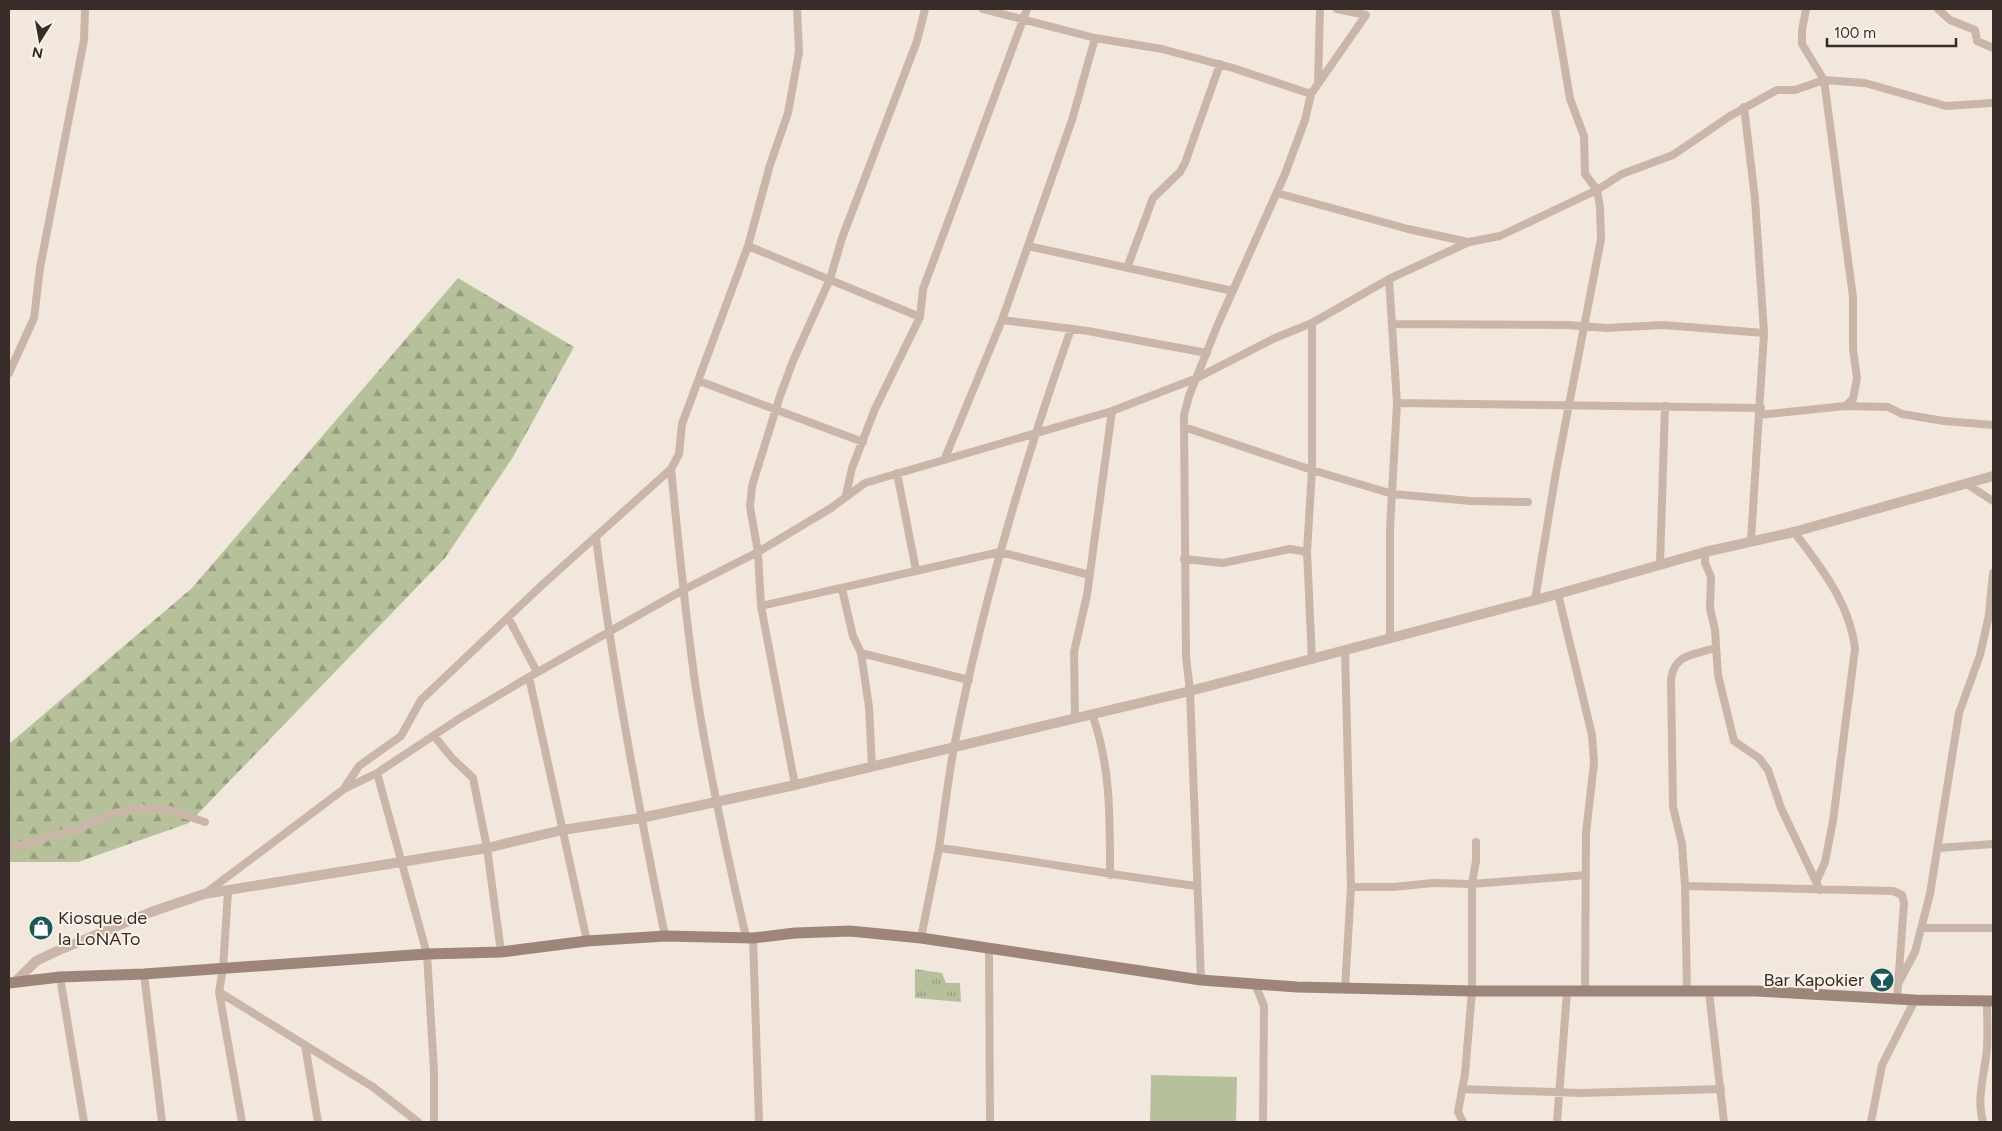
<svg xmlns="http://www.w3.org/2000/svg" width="2002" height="1131" viewBox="0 0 2002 1131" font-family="Figtree,sans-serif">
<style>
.grass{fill:#b6c19c}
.forest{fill:url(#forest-firs)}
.park{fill:url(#park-tufts)}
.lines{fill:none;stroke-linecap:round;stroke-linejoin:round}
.minor{stroke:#cab6a8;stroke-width:8}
.tertiary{stroke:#cab6a8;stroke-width:10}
.secondary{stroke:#9e8579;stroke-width:11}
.labels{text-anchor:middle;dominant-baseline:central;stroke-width:4;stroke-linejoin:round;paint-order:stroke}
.poi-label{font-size:18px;fill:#372c28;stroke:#faf1e8;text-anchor:start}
</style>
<defs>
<pattern id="forest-firs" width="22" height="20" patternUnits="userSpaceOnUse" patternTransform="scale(1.25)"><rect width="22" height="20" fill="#b6c19c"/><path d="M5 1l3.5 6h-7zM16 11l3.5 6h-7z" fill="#959d7f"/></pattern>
<pattern id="park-tufts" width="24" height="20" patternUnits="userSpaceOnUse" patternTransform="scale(1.25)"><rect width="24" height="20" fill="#b6c19c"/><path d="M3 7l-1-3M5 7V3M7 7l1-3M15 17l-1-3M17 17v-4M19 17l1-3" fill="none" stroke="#959d7f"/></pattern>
</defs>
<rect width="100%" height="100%" fill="#f2e7dc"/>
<path class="grass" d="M1151,1075L1237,1077L1236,1122H1150Z"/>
<path class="forest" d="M458,278L574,347L513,457L445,558L189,823L78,862H9V744L192,588Z"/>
<path class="park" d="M915,969L942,973L946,983H960L961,1002L915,998Z"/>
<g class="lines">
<path class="minor" d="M983,9L1095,38L1162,49L1233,68L1311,94
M1806,9L1802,30V44L1824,80L1853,297V349L1857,378L1853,399L1845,406
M1938,9L1950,20L1975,30L1977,41L1993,48
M1318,84L1320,9
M1744,107L1755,199L1764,333L1751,541
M1277,193L1408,229L1468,242
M748,246L770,165L788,113L799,52L797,9
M1028,246L1233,291
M1127,268L1153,198L1180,172L1185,163L1220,64
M1389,279L1397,403L1390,529V638
M1002,320L1072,120L1095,38
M1393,324L1567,325L1607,328L1663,325L1764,333
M1071,329C1023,465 982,605 954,747C948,780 944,814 939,848C1025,859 1110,875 1197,886
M9,373L34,318L40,268L84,40L85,9
M699,381L863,442
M1397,403L1761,408
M1759,415L1845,406L1888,407L1902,414L1944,421L1993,425
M1184,427L1312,470L1393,494L1471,501L1528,502
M945,458L1002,320L1088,331L1207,353
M671,469C679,547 686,625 698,702C711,781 728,859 746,937
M897,473L916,570
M1965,483L1993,501
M846,495L852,468L875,409L920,317L923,289L1027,9
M1794,532C1821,567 1850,604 1855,649L1833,821L1825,862L1816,882
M596,538C613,672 638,804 665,936
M1705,552V563L1711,577L1710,608L1715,630L1718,675L1734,741L1759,758L1768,770L1781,808L1820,890
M1184,559L1223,563L1290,549L1307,552
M1660,564L1665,406
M842,589L853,636L861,653L869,707L872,766
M1558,594L1592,735L1594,763L1586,833L1585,991
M1535,600L1556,472L1601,239L1600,207L1597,190L1585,174L1584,136L1570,99L1555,9
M761,606L1000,552L1090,575
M509,619L537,672
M861,653L969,680
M1312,660L1307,552L1312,470V323
M529,677L587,941
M1092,714C1111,766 1110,820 1110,875
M1075,718L1074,652L1087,595L1112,411
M434,736L452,758L473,778L487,848L501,952
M377,773L427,954L434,1071V1122
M795,785L761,606L758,552L750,507L752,486L780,396L793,361L830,279L842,238L917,41L925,9
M345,787L359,766L401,736L421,700L541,586L671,469L679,454L682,424L748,246L920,317
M9,848L77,829L112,814L139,808L170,810L205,822
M1939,848L1993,844
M1685,886L1893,891L1902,895L1904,903L1897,999
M1351,887H1393L1433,883L1472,884L1586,875
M207,892L344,789L377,773L460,718L529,677L683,590L758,552L831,508L865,483L1112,411L1197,378L1275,338L1312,323L1389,279L1469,242L1500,236L1597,190L1622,174L1673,155L1730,116L1777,90H1795L1824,80L1865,83L1946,106L1993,103
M228,892L223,968L219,992L242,1122
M1921,928H1993
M753,938L759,1122
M921,938L939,848
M989,950L990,1122
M144,974L162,1122
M60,977L84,1122
M1201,980L1190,691L1186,657L1184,415L1189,396L1218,324L1285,174L1305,120L1311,94L1366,15L1337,9
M1899,982L1915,952L1930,894L1959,713L1980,655L1989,615L1993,573
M1255,984L1264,1006L1263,1122
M1345,989L1351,887L1345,651
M1687,991L1685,886L1682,844L1673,807L1671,680C1674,654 1693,655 1715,648
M219,992L373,1087L418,1122
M1709,992L1724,1122
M305,1045L318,1122
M1462,1089L1581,1093L1721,1089
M1463,1122L1458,1112L1465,1074L1472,991V884L1476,861V842
M1557,1122L1567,992
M1871,1122L1882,1065L1915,1000
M1983,1122C1976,1098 1985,1073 1987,1048C1988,1033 1987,1017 1987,1001"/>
<path class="tertiary" d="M16,981L36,961L57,951L151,912L204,894L487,848L562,830L641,818L795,785L1190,691L1558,594L1705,552L1794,532L1993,476"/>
<path class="secondary" d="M9,983L60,977L144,974L427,954L501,952L587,941L665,936L753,938L795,933L850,931L921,938L1201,980L1297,987L1472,991H1756L1915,1000L1993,1001"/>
</g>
<defs>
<symbol id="shop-disc" viewBox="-11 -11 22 22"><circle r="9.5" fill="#1d5759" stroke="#faf1e8"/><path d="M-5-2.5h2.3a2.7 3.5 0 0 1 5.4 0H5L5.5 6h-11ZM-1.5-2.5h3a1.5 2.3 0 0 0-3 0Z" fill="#fff"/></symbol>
<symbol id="bar-disc" viewBox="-11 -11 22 22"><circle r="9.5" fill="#1d5759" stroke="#faf1e8"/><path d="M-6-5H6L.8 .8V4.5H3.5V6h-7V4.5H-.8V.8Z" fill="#fff"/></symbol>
</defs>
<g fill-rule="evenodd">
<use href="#shop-disc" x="27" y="914" width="28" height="28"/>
<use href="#bar-disc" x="1868" y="966" width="28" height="28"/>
</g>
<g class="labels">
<g class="poi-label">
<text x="58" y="918">Kiosque de<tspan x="58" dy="21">la LoNATo</tspan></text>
<text x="1864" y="980" text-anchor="end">Bar Kapokier</text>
</g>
</g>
<rect width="2002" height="1131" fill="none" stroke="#372c28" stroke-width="20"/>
<g transform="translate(40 40) rotate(191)" stroke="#faf1e8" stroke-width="4" paint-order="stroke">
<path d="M0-4L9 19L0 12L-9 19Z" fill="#372c28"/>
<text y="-8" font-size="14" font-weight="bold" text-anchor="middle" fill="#372c28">N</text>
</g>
<path d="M1827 38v8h129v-8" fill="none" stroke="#372c28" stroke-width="2.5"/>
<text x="1834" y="38" font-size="15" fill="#372c28" stroke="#faf1e8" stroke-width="4" paint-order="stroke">100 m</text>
</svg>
